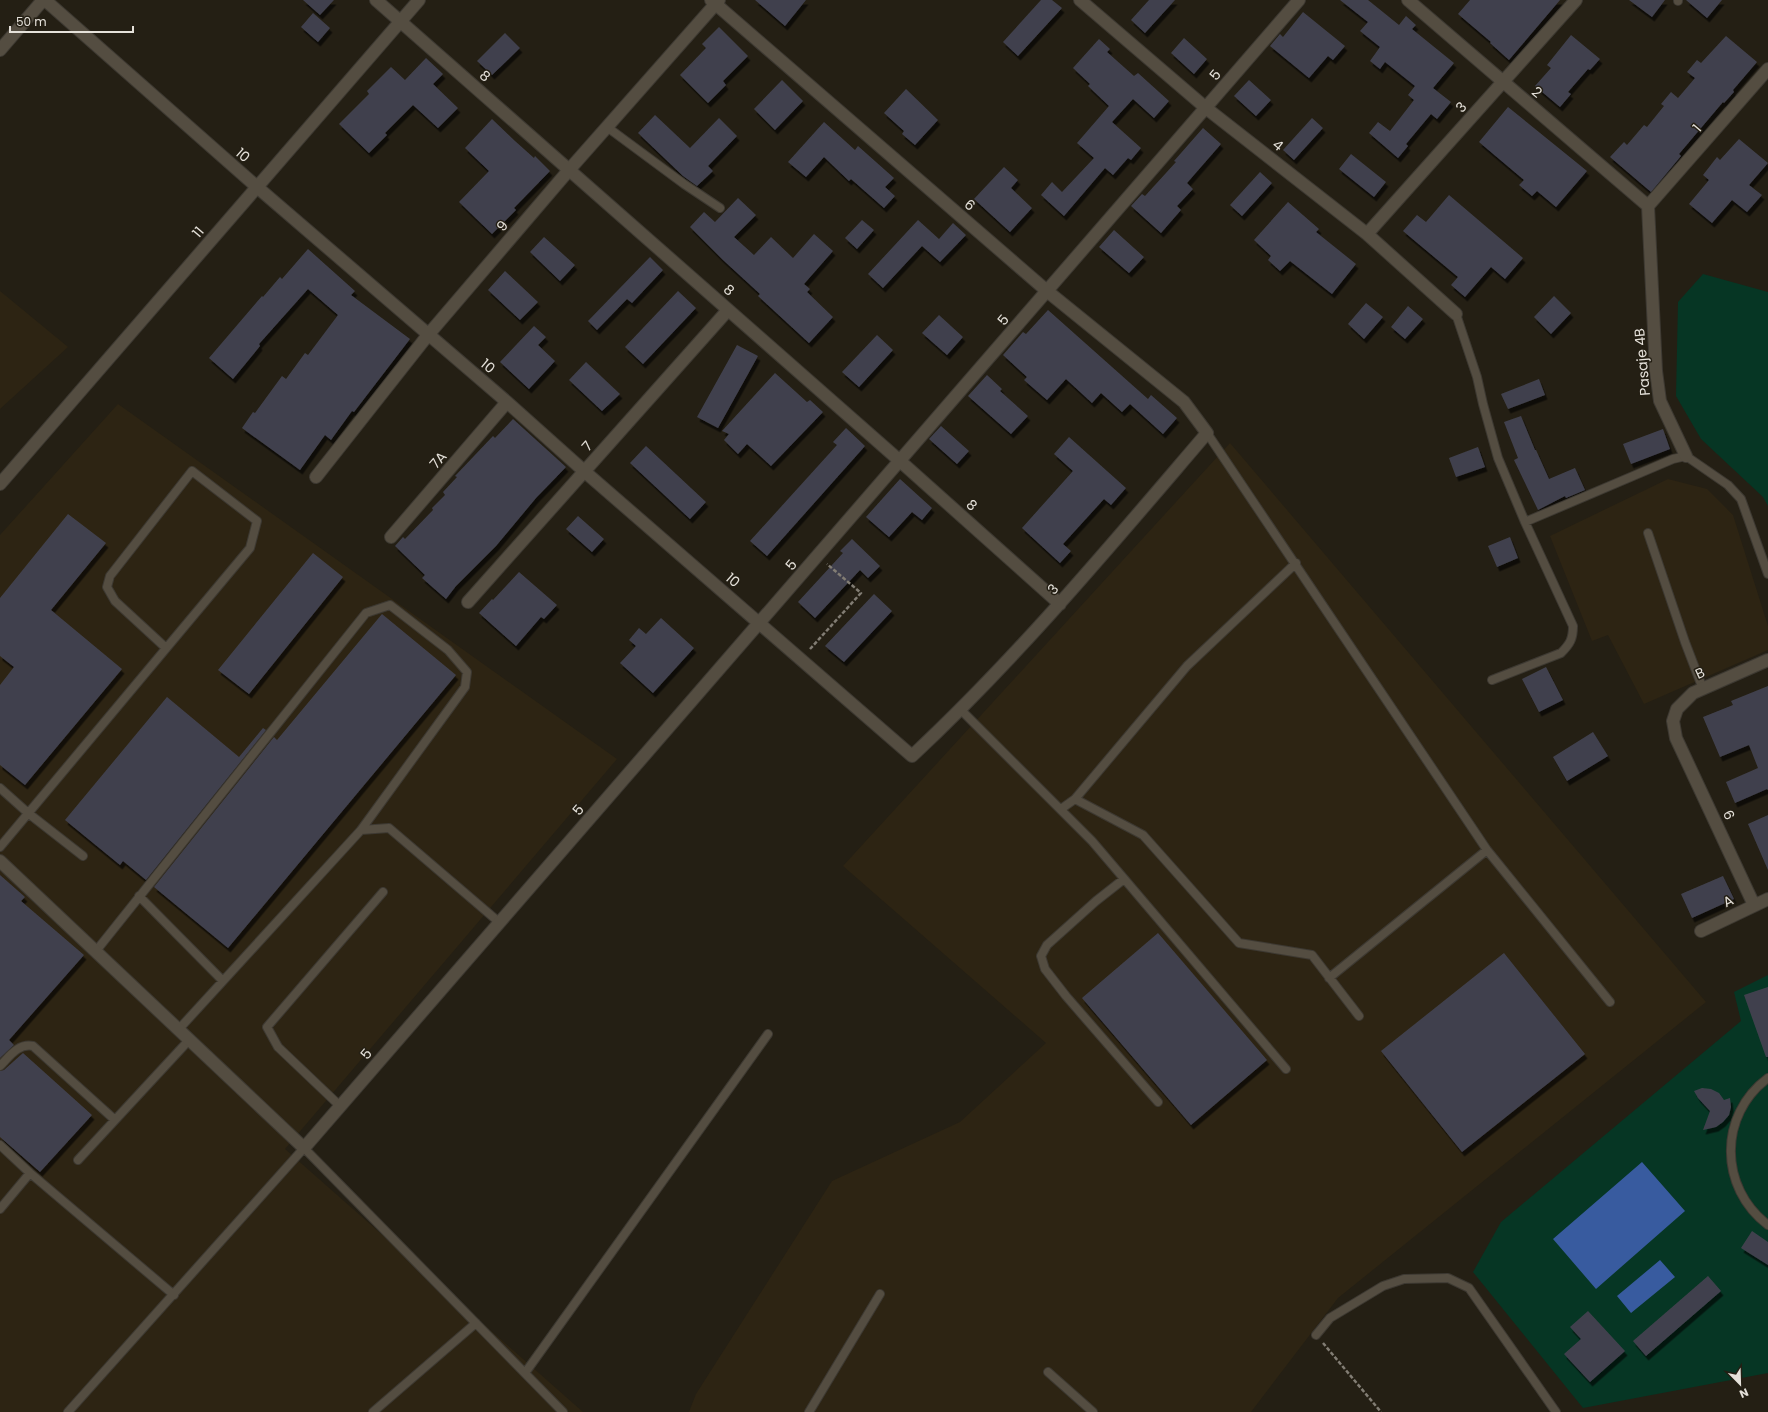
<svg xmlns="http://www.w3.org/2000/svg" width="1768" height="1412" viewBox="0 0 1768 1412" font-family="Poppins,sans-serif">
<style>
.built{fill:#2d2413}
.green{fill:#063624}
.water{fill:#385b9f}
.building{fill:#41414d;filter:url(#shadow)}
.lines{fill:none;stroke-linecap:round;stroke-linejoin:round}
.lane-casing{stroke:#3d3932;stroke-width:10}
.street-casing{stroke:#3d3932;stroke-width:14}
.path{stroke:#827d74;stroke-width:2.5;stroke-dasharray:4 2;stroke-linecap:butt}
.lane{stroke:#544d41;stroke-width:8}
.street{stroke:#544d41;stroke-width:12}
.labels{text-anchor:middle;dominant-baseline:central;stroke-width:3;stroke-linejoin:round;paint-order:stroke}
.street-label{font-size:14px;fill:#e5e1da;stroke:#241f14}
</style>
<defs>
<filter id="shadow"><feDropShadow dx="2.5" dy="4.5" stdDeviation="0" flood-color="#0009"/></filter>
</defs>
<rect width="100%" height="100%" fill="#241f14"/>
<path class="built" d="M0,291L68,347L0,409Z
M118,404L617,759L285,1149L583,1412H0V535Z
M1230,443L1706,1002L1338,1298L1251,1412H689L696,1394L832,1181L960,1122L1046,1043L843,866Z
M1668,479L1707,489L1733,515L1768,626V650L1644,704L1608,635L1592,641L1550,536Z"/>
<path class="green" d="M1703,274L1768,292V506L1763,497L1701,439L1676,396L1678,302Z
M1768,975V1373L1583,1408L1473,1272L1501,1222L1741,1021L1734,992Z"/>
<path class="water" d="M1642,1162L1685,1211L1596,1289L1553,1239Z
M1660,1260L1675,1277L1631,1313L1617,1296Z"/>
<path class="building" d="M303,0H334L320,15Z
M755,0H806L785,26Z
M1041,0H1052L1062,8L1018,56L1003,42Z
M1149,0H1175L1145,33L1131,20Z
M1340,0H1368L1399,25L1406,16L1416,25L1412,29L1454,63L1433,88L1451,102L1437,119L1431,114L1406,144L1408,146L1398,158L1369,133L1378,122L1390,131L1414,100L1408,95L1415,86L1385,62L1380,69L1370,61L1380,47L1360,31L1368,22Z
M1470,0H1560L1509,60L1490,43L1491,42L1458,14Z
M1629,0H1665L1652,17Z
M1686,0H1722L1707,18Z
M1303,12L1345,46L1333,60L1328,56L1309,78L1270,46L1280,34L1283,37Z
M313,13L330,28L318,42L301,27Z
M719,27L748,56L723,81L726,85L708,103L680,75L706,48L702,44Z
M505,33L520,48L492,75L477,61Z
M1571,35L1600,59L1590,70L1588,69L1568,92L1571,94L1560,107L1535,86L1551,68L1547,65Z
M1726,36L1757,62L1733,90L1734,92L1724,103L1723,102L1679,154L1681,156L1651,192L1610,157L1624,142L1627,145L1644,125L1647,127L1664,106L1661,104L1671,92L1678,98L1695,78L1687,72L1697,60L1701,63Z
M1184,38L1207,59L1194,74L1171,53Z
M1099,39L1110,49L1107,52L1134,76L1138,73L1169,101L1154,118L1133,99L1112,122L1141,148L1131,160L1128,158L1113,175L1105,168L1064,216L1041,195L1052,182L1062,192L1094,158L1077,143L1109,106L1088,86L1090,84L1073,68Z
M426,58L443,74L433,84L458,108L438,128L413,105L385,133L387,135L369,153L339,124L369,94L367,91L391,67L405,80Z
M782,80L803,101L775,130L754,109Z
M1249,80L1271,100L1256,116L1234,96Z
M906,89L938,120L915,145L902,134L904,131L884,113Z
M1508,107L1587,171L1556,207L1537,191L1532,196L1519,185L1524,180L1479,142Z
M655,115L690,148L719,118L737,136L708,166L713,171L697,186L683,176L638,133Z
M1312,118L1323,128L1294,160L1283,150Z
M492,119L515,141L534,158L535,156L550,171L514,208L516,210L492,234L459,202L489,171L465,148Z
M824,122L855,150L858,146L894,178L885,187L895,196L884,208L851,179L849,181L824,157L806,177L788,162Z
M1203,128L1221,144L1187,183L1193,189L1177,206L1181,210L1161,233L1131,206L1142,194L1145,196L1176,162L1174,161Z
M1739,139L1768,163L1749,185L1762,195L1747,212L1732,200L1712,223L1689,204L1709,180L1703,175L1717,157L1720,160Z
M1351,154L1386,182L1374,197L1339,169Z
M1004,167L1018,180L1011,188L1032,208L1010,232L974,199Z
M1260,172L1272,183L1242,216L1230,205Z
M1449,195L1523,258L1505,279L1491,267L1465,297L1451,285L1458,277L1403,231L1417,215L1426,222Z
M738,198L756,215L734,237L754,255L771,237L793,258L814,234L833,251L804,284L810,289L807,292L833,317L809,343L758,296L760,294L723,260L690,227L704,212L715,222Z
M1288,202L1319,229L1316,232L1356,264L1332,294L1290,261L1280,271L1268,260L1271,256L1254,240Z
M862,220L874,230L857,249L845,238Z
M918,220L939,239L953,223L966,235L940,262L922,246L883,288L868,274Z
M1114,230L1144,257L1129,273L1099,247Z
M544,237L575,265L560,281L530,252Z
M308,249L355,291L351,295L410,339L354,412L352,411L331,440L325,435L300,470L242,428L253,412L255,413L282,376L286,379L305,353L308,355L338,315L308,289L259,344L260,346L233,379L209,358L262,296L263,297L280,277L282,279Z
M650,257L663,270L632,303L627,299L597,330L588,321Z
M505,271L538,302L520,320L488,290Z
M678,291L696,308L643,364L625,347Z
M1554,296L1571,313L1551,334L1534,317Z
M1366,303L1383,317L1364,339L1348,324Z
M1408,306L1423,319L1405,339L1391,327Z
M1048,310L1148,399L1151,395L1177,418L1163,434L1130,404L1122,412L1101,393L1092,403L1066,379L1047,400L1024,380L1027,377L1003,355L1023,332L1026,334Z
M939,315L963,337L947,355L922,333Z
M534,326L546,337L538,345L555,361L529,389L500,362Z
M877,335L893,350L859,387L842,372Z
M737,345L758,356L718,428L697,417Z
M586,362L620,394L602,411L569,380Z
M775,373L807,402L810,400L823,412L771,466L747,444L738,454L724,440L729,434L722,431Z
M987,375L1002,389L1000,391L1028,416L1011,434L968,396Z
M1539,379L1545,395L1508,409L1501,394Z
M1521,416L1535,450H1536L1549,479L1575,468L1585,490L1566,498L1565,496L1538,510L1514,460L1518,458L1504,422Z
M513,419L566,467L536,498L496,546L456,586L446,599L422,578L425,575L395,546L403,537L405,539L433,510L432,508L445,495L443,492L457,477L455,476L493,436L495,438Z
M941,426L969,451L957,464L929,439Z
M846,428L865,446L767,556L750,541L837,445L833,442Z
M1663,429L1670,449L1631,464L1623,444Z
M1069,437L1126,488L1111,505L1104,499L1063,544L1071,551L1060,563L1022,528L1073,471L1054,454Z
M646,446L706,502L690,519L630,463Z
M1478,447L1485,467L1456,477L1449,458Z
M900,479L932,508L922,520L912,512L889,537L866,517Z
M68,514L106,543L51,610L122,669L25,785L0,765V685L14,667L0,656V598Z
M578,516L604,539L592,552L566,529Z
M1510,537L1518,558L1497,567L1488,546Z
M852,539L880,566L868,578L860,570L815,618L798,602L843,553L840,551Z
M313,553L343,577L249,694L218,670Z
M519,572L557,605L544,619L541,617L516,646L479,613L492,599L493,600Z
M874,594L892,611L844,662L825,646Z
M382,614L456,675L228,948L154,887L274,737L277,740Z
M661,618L694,648L653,693L620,663L636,646L629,640L639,628L646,634Z
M1546,667L1563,700L1539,712L1522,679Z
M1768,686V790L1767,789L1735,803L1726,782L1758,768L1749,745L1720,757L1703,717L1733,705L1731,701Z
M167,697L239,757L263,728L266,730L146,880L123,861L120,865L65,820Z
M1593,732L1608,756L1567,781L1553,757Z
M1768,815V870L1748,824Z
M0,875L25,897L21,901L84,955L9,1040L14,1045L0,1058Z
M1723,876L1734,899L1692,918L1681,894Z
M1158,933L1267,1060L1191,1125L1082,998Z
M1504,953L1585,1054L1462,1152L1381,1051Z
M1768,987V1057H1766L1744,995Z
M23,1053L92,1115L40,1172L0,1137V1071L4,1070Z
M1702,1088L1711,1089L1719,1093L1724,1100L1730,1098L1731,1107L1729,1115L1723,1122L1716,1127L1703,1130L1710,1111L1698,1098L1694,1091Z
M1752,1231L1768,1242V1265L1741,1248Z
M1708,1276L1721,1291L1646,1356L1633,1341Z
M1588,1311L1625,1351L1590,1382L1564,1354L1581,1339L1570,1327Z"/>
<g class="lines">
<defs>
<path id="lane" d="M1678,1V0
M607,127L684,184L720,208
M1456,314L1477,377L1483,404L1498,458L1525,522L1573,626C1573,639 1570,644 1561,653L1492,680
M1207,433L1487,850L1610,1002
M1525,522L1673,459L1686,456L1728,485L1741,499L1768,574
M1648,533L1685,642L1703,689
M961,710L1092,841L1286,1069
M0,788L28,813L83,856
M1075,799L1187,666L1296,563
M1061,809L1075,799L1143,835L1239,943L1312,955L1359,1016
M0,847L250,548L257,521L192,471L110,576L107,587L115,601L166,648
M1124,879L1096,901L1047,945L1041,956L1045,969L1066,996L1158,1102
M139,896L223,981
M96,951L366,613L390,605L448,650L467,672L465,687L361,830
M1329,978L1487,850
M179,1029L361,830L389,828L500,923
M0,1066C9,1057 18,1043 33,1046L115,1120
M1768,1078C1718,1115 1719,1188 1768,1225
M340,1106L278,1047L267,1027L383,892
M0,1145L30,1173L174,1295
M78,1160L190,1039
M0,1209L30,1173
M1316,1335L1330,1318L1383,1286L1404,1279L1448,1278L1469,1288L1556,1412
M1048,1372L1093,1412
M525,1373L768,1034
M68,1412L304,1148L563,1412
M373,1412L476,1323
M809,1412L880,1294"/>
<path id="street" d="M45,0L257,187L507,402L584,471L912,756C1019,656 1112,544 1207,433L1184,402L1047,291L711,0
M376,0L900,461L1060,604
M1080,0L1206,108L1367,234L1456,314
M1408,0L1648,206
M0,50L43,0
M1648,206L1656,371L1660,401L1686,456
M1648,206L1768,69
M1367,234L1576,0
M316,477L428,335L569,170L719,0
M0,484L419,0
M391,537L507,402
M468,602L728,310
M0,861L304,1148L1299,0
M1754,905L1676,738L1673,721L1677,709L1693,693L1768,660
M1701,931L1768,899"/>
</defs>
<use href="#lane" class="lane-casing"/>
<use href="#street" class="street-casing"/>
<path class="path" d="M810,649L861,593L827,564
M1323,1343L1381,1412"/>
<use href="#lane" class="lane"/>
<use href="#street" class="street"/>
</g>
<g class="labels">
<g class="street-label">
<text transform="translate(1215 75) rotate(-49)">5</text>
<text transform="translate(485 76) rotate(41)">8</text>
<text transform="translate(1537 92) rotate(40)">2</text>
<text transform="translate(1461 107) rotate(-48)">3</text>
<text transform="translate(1697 128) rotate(-49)">1</text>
<text transform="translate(1278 145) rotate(38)">4</text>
<text transform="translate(243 155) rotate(41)">10</text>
<text transform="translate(970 205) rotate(41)">6</text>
<text transform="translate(502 226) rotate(-49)">9</text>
<text transform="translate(198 232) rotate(-49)">11</text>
<text transform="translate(729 290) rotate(41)">8</text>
<text transform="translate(1003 320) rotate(-49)">5</text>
<text transform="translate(1642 362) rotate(-95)">Pasaje 4B</text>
<text transform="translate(488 366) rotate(40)">10</text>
<text transform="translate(587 446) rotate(-48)">7</text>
<text transform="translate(438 460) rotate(-49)">7A</text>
<text transform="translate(972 505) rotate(42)">8</text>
<text transform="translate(791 565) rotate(-49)">5</text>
<text transform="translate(733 580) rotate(41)">10</text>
<text transform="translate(1053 589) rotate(-49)">3</text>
<text transform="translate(1700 673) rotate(-24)">B</text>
<text transform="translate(578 810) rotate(-49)">5</text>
<text transform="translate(1729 815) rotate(65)">6</text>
<text transform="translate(1728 901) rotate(-26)">A</text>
<text transform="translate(366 1054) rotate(-49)">5</text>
</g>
</g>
<g transform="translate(1740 1384) rotate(157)" stroke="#241f14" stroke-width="3" paint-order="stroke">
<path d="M0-3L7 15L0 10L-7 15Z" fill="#e5e1da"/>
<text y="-6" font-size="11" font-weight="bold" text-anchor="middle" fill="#e5e1da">N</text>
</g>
<path d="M10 26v6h123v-6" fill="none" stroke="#e5e1da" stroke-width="2"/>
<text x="16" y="26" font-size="12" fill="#e5e1da" stroke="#241f14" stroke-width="3" paint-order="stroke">50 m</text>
</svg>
